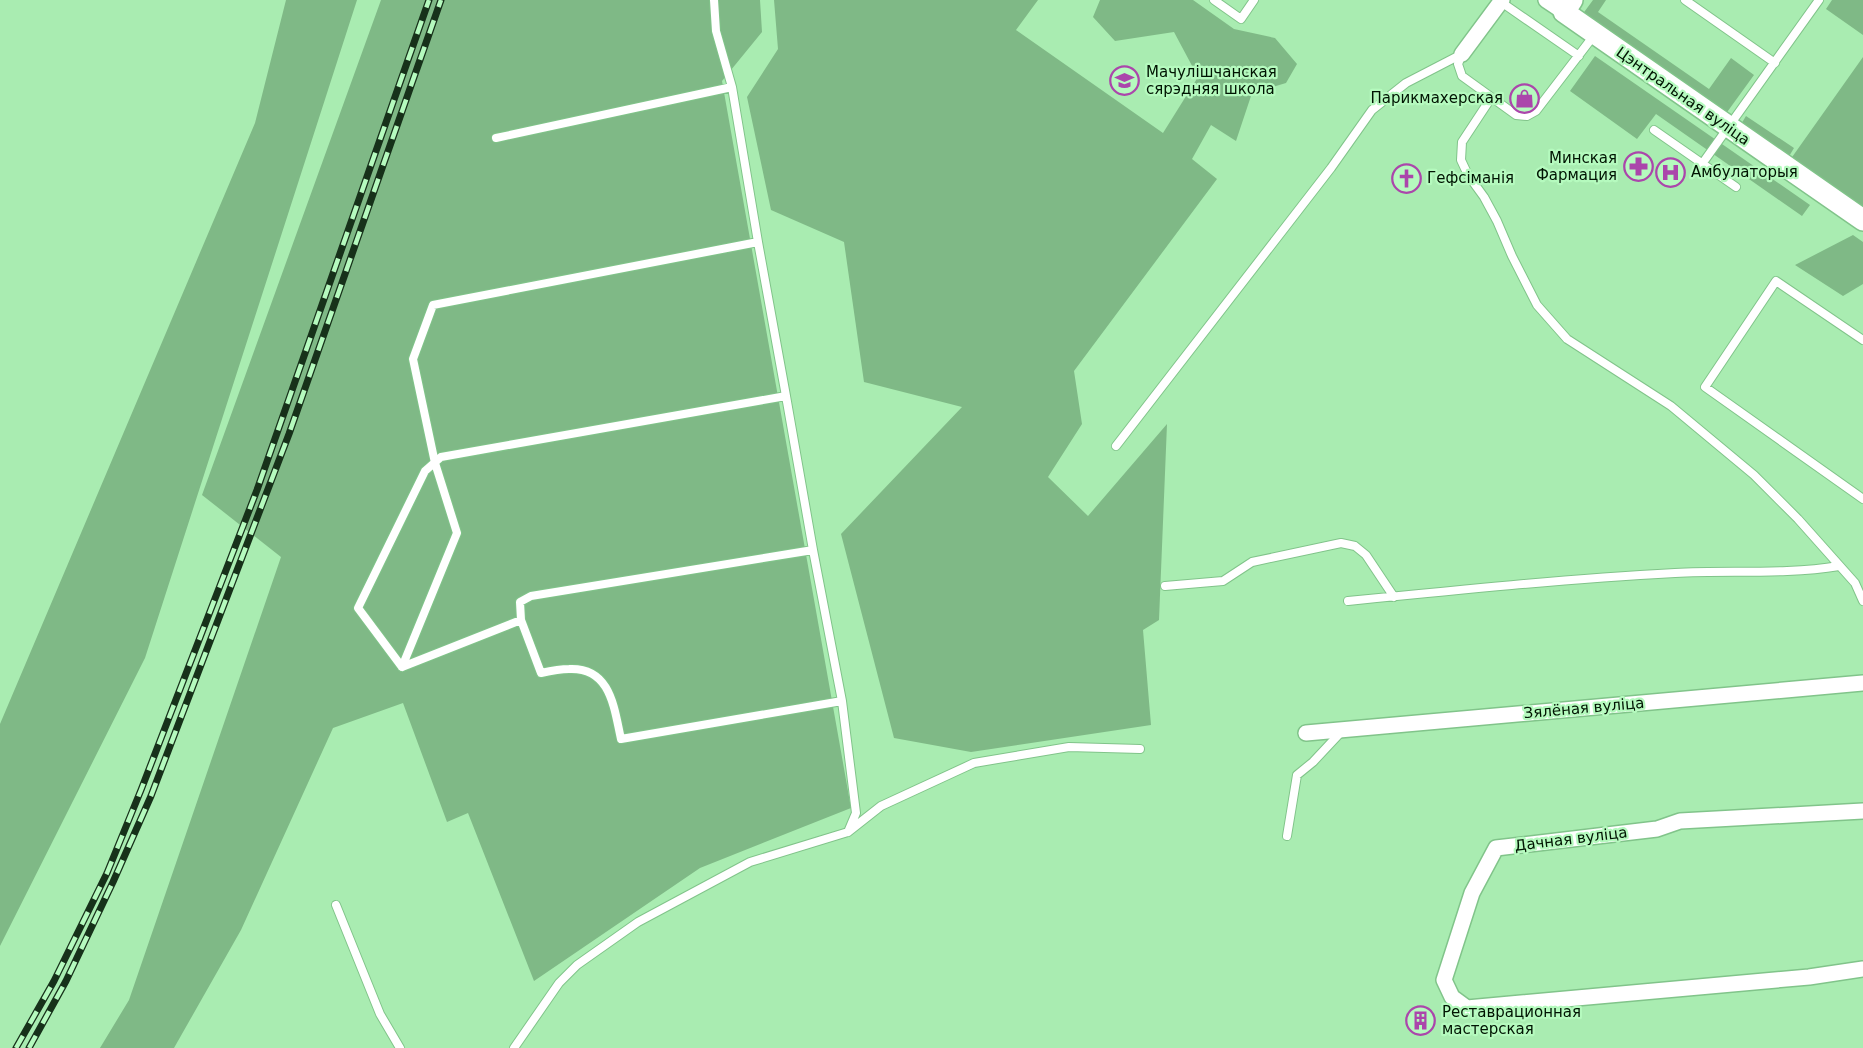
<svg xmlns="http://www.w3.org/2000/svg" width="1863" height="1048" viewBox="0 0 1863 1048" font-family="'DejaVu Sans',sans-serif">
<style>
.green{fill:#7fb986}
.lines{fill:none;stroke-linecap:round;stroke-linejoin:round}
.lane-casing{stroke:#81c48a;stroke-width:10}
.street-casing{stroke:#81c48a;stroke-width:18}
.secondary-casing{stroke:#81c48a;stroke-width:24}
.lane{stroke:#fff;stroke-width:8}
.street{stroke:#fff;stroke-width:15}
.secondary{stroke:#fff;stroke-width:21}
.rail-casing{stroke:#17311a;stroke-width:7}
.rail{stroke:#b5fabe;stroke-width:4.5;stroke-dasharray:14;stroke-linecap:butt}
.labels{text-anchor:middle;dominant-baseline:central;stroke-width:4.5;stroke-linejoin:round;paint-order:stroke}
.poi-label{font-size:15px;fill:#001402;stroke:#b5fabe;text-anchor:start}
.street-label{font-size:15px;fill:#001402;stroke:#b5fabe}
</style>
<rect width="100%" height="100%" fill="#a9ecb1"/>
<path class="green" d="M286,0H357L145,658L0,946V724L255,123Z
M381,0H760L762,32L722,81L851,808L700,868L534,981L468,813L447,822L403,703L333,728L241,930L174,1048H100L129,1000L281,557L202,495Z
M774,0H1038L1016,30L1163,133L1198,77L1174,32L1115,41L1093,17L1100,0H1193L1234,29L1275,38L1297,64L1286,83L1252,93L1236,141L1211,125L1192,159L1217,179L1074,371L1082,424L1048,477L1088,516L1167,424L1159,620L1143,630L1151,725L971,752L894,738L841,534L962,407L864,382L844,242L771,210L747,97L778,49Z
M1593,0H1606L1598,12L1709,89L1731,58L1754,75L1725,115L1582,15Z
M1832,0H1863V35L1826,9Z
M1595,56L1810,205L1802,216L1656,114L1637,139L1570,91Z
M1863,57V210L1790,160Z
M1746,116L1794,148L1788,158L1740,126Z
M1853,235L1863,242V284L1843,296L1795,265Z"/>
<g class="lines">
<defs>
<path id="lane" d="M714,0L716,31L732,87
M1214,0L1241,19L1254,0
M1685,0L1775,63
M1501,2L1579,56
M1462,54L1458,64L1462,76L1516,115L1527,116L1536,111L1595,34
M1491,98L1462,142L1461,160L1468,175L1484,197L1497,221L1512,256L1537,305L1567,339L1671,406L1754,475L1798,519L1855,583L1863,601
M1654,130L1736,187
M496,138L732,87L758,242
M1702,164L1819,0
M1863,340L1776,281L1705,387L1863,499
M1116,446L1331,168L1372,110L1406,83L1462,54
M1165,586L1223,581L1252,562L1341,543L1355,546L1366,555L1394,597
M1348,601C1457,590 1566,579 1675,573C1730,570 1785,575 1839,566
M521,620L402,667L358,608L425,471L441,457L786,396L813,550
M402,667L457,533L435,463L413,359L433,305L758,242L786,396
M842,701L813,550L531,596L520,602L521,620L541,673C550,671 560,669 569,669C611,667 614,708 621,739L842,701L856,813L848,832
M1287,836L1297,775L1313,762L1342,731
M336,905L380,1014L400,1048
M514,1048L559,983L577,965L638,922L750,862L848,832L881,806L974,763L1069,747L1140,749"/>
<path id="street" d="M1546,0L1564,12
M1462,54L1502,0
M1306,733L1863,683
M1863,811L1680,821L1657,829L1496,848L1472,893L1444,980L1452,997L1467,1008L1809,977L1863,969"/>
<path id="secondary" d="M1572,0L1564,12L1863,220"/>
</defs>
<use href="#lane" class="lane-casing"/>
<use href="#street" class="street-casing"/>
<use href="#secondary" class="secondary-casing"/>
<use href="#lane" class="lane"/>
<use href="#street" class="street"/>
<use href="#secondary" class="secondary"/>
<defs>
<path id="rail" d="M16,1048L54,981L107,873L141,790L257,490L429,0
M29,1048L66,981L113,882L151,796L289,434L441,0"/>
</defs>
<use href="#rail" class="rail-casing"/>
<use href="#rail" class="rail"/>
</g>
<defs>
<symbol id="school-ring" viewBox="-11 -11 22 22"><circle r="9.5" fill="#b5fabe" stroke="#ab46ab" stroke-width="1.5"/><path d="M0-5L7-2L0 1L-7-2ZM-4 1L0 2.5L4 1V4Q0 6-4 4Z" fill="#ab46ab"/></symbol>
<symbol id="shop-ring" viewBox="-11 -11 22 22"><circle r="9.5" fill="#b5fabe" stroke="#ab46ab" stroke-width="1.5"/><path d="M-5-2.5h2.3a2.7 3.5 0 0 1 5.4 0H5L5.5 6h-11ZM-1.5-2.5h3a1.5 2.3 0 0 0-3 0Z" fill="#ab46ab"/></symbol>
<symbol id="pharmacy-ring" viewBox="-11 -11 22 22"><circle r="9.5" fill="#b5fabe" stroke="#ab46ab" stroke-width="1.5"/><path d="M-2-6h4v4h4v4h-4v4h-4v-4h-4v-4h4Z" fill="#ab46ab"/></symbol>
<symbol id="hospital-ring" viewBox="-11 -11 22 22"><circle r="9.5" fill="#b5fabe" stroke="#ab46ab" stroke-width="1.5"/><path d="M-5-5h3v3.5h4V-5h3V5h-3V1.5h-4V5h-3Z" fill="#ab46ab"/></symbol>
<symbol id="church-ring" viewBox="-11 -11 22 22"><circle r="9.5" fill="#b5fabe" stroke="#ab46ab" stroke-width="1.5"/><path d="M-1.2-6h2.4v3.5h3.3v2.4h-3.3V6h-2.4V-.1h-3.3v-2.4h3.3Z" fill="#ab46ab"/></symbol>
<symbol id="building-ring" viewBox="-11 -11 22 22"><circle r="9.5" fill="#b5fabe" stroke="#ab46ab" stroke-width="1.5"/><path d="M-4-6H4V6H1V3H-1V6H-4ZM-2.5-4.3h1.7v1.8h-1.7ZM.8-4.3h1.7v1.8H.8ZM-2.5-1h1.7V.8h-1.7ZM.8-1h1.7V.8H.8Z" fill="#ab46ab"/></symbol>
</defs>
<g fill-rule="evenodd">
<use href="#school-ring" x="1108" y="64" width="33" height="33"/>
<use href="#shop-ring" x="1508" y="82" width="33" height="33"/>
<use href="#pharmacy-ring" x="1622" y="150" width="33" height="33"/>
<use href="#hospital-ring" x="1654" y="156" width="33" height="33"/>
<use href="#church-ring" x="1390" y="162" width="33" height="33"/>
<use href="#building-ring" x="1404" y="1004" width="33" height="33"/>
</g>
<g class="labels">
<g class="poi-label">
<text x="1146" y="72">Мачулішчанская<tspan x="1146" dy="17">сярэдняя школа</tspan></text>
<text x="1503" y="98" text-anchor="end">Парикмахерская</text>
<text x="1617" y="158" text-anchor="end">Минская<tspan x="1617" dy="17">Фармация</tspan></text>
<text x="1691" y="172">Амбулаторыя</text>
<text x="1427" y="178">Гефсіманія</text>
<text x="1442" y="1012">Реставрационная<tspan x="1442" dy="17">мастерская</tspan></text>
</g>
<g class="street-label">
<text transform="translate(1683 96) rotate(35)">Цэнтральная вуліца</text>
<text transform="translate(1584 708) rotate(-5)">Зялёная вуліца</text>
<text transform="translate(1571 839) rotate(-7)">Дачная вуліца</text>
</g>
</g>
</svg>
